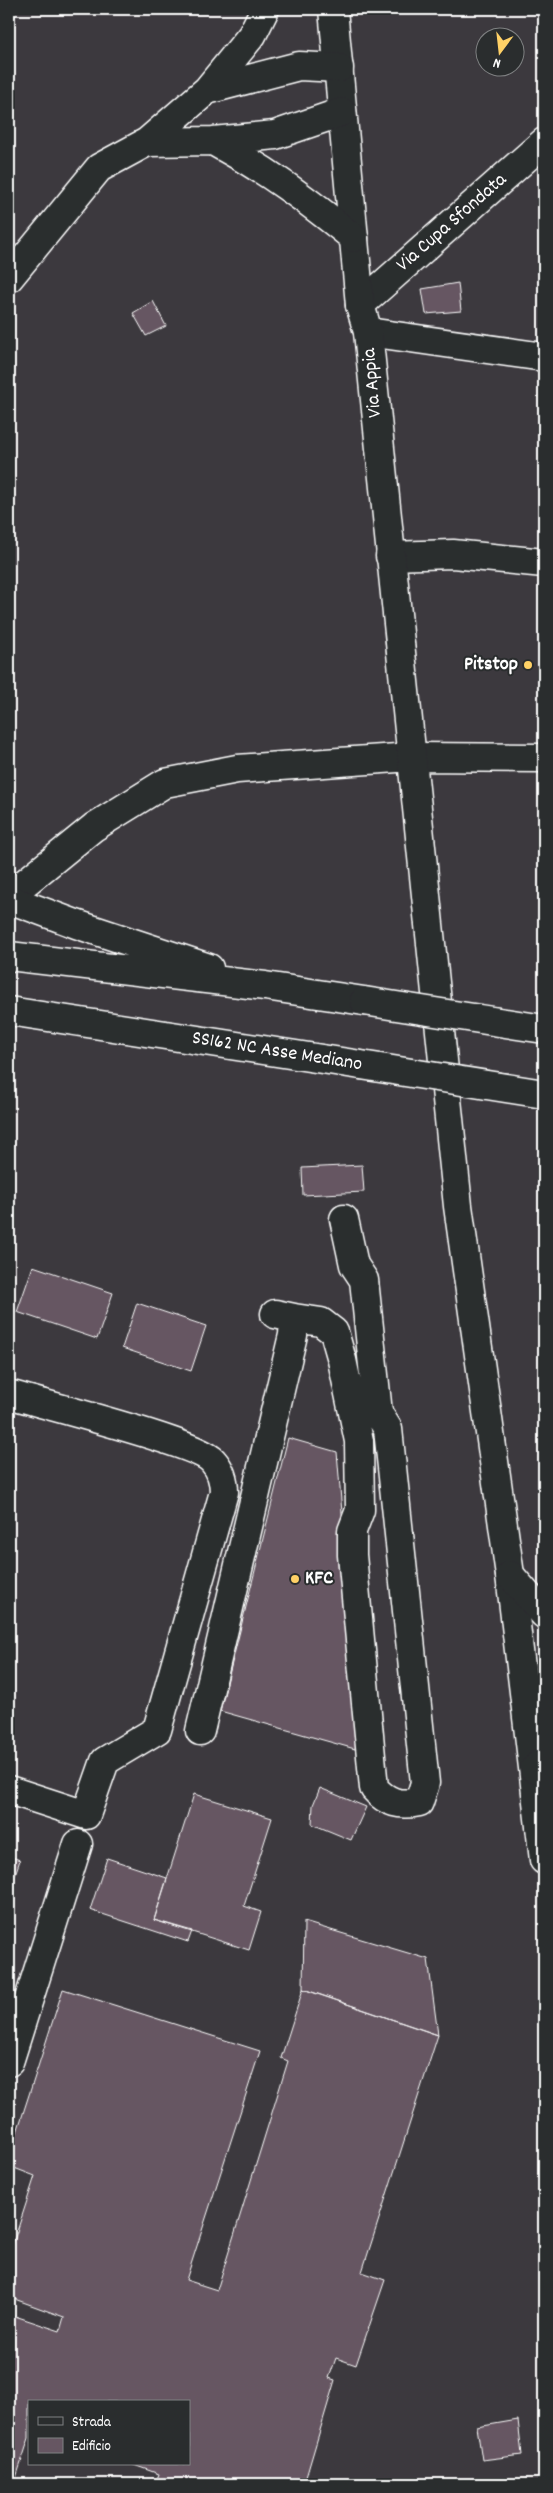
<svg xmlns="http://www.w3.org/2000/svg" width="553" height="2493" viewBox="0 0 553 2493" font-family="Dekko,sans-serif">
<style>
.building{fill:#665662;stroke:#fff}
.lines{fill:none;stroke-linecap:round;stroke-linejoin:round}
.minor-casing{stroke:#fff;stroke-width:31}
.major-casing{stroke:#fff;stroke-width:31}
.highway-casing{stroke:#fff;stroke-width:31}
.minor{stroke:#2a2d2e;stroke-width:28}
.major{stroke:#2a2d2e;stroke-width:28}
.highway{stroke:#2a2d2e;stroke-width:28}
.highway-bridge-casing{stroke:#fff;stroke-width:31;stroke-linecap:butt}
.highway-bridge{stroke:#2a2d2e;stroke-width:28}
.poi-dot{fill:#ffd166;stroke:#2a2d2e;stroke-width:2}
.labels{text-anchor:middle;dominant-baseline:central;stroke-width:4;stroke-linejoin:round;paint-order:stroke}
.street-label{font-size:20px;fill:#fff;stroke:#2a2d2e}
.poi-label{font-size:20px;font-weight:bold;fill:#fff;stroke:#2a2d2e;text-anchor:end}
</style>
<rect width="100%" height="100%" fill="#3c393e"/>
<filter id="ink" filterUnits="userSpaceOnUse"><feTurbulence type="fractalNoise" baseFrequency=".02" numOctaves="2"/><feDisplacementMap in="SourceGraphic" scale="10" xChannelSelector="R" yChannelSelector="G"/><feConvolveMatrix kernelMatrix="1 2 1 2 8 2 1 2 1" color-interpolation-filters="sRGB"/></filter>
<g filter="url(#ink)">
<path class="building" d="M458,283L461,311L426,314L422,289Z
M153,301L166,326L146,336L133,313Z
M362,1165L364,1192L303,1195L302,1168Z
M33,1266L113,1293L97,1339L17,1312Z
M137,1303L206,1326L191,1371L122,1348Z
M288,1438L337,1452L360,1732L355,1749L220,1711Z
M320,1788L366,1807L351,1840L312,1824L313,1805Z
M194,1794L272,1818L244,1906L261,1912L249,1950L154,1920Z
M9,1856L20,1860L9,1892Z
M107,1858L167,1878L154,1920L192,1931L188,1942L90,1910Z
M304,1922L428,1959L438,2035L303,1989Z
M63,1989L260,2051L186,2280L217,2290L288,2061L281,2058L303,1989L438,2035L362,2272L385,2280L356,2365L336,2358L329,2378L335,2380L304,2484H155L159,2474L131,2464H189V2402H29V2438L14,2484H9V2314L60,2331L64,2317L9,2297V2256L35,2176L9,2166V2157Z
M518,2420L522,2455L482,2460L477,2427Z"/>
<g class="lines">
<defs>
<path id="minor" d="M360,305L544,142
M368,332L544,357
M390,556L453,554L544,563
M9,896L94,827L165,783L237,769L412,757L544,758
M294,1318L321,1322L334,1332L342,1360L359,1441L360,1510L352,1531V1555L374,1788C387,1803 400,1806 419,1802L425,1783L388,1429L378,1413L364,1280L354,1265L344,1219
M9,1394C41,1404 198,1443 213,1461C221,1470 224,1480 224,1492L157,1730L105,1761L86,1815L9,1790
M200,1731L293,1335L294,1318L275,1314
M9,2062L78,1844"/>
<path id="major" d="M333,9L360,305L368,332L458,1206L510,1575L544,1860"/>
<path id="highway" d="M207,90L299,66L339,68
M213,141C267,170 307,200 354,238
M147,142L213,141L275,135L342,112
M9,278L99,168L147,142L207,90L252,35L265,9
M9,899L76,924L209,968
M9,956L265,986L364,1001
M9,1011L361,1065
M510,1575L544,1614
M534,1769L544,1760"/>
</defs>
<use href="#minor" class="minor-casing"/>
<use href="#major" class="major-casing"/>
<use href="#highway" class="highway-casing"/>
<use href="#minor" class="minor"/>
<use href="#major" class="major"/>
<use href="#highway" class="highway"/>
<defs>
<path id="highway-bridge" d="M364,1001L544,1029
M361,1065L544,1094"/>
</defs>
<use href="#highway-bridge" class="highway-bridge-casing"/>
<use href="#highway-bridge" class="highway-bridge"/>
</g>
</g>
<g class="poi-dot">
<circle cx="528" cy="665" r="5"/>
<circle cx="295" cy="1579" r="5"/>
</g>
<g class="labels">
<g class="street-label">
<text transform="translate(452 223) rotate(-41)">Via Cupa Sfondata</text>
<text transform="translate(373 383) rotate(-95)">Via Appia</text>
<text transform="translate(277 1052) rotate(9)">SS162 NC Asse Mediano</text>
</g>
<g class="poi-label">
<text x="518" y="665">Pitstop</text>
<text x="305" y="1579" text-anchor="start">KFC</text>
</g>
</g>
<rect width="553" height="2493" fill="none" stroke="#2a2d2e" stroke-width="30"/>
<rect x="15" y="15" width="523" height="2463" fill="none" stroke="#fff" stroke-width="2" filter="url(#ink)"/>
<rect x="28" y="2400" width="162" height="65" fill="#2a2d2e" stroke="#7f8182"/>
<rect x="38" y="2417" width="25" height="8" fill="#2a2d2e" stroke="#7f8182"/>
<text x="72" y="2426" font-size="15" fill="#ffffff">Strada</text>
<rect x="38" y="2438" width="25" height="15" fill="#665662" stroke="#7f8182"/>
<text x="72" y="2450" font-size="15" fill="#ffffff">Edificio</text>
<g transform="translate(500 52) rotate(195)"><circle r="24" fill="#2a2d2e" stroke="#7f8182"/>
<path d="M0-4L9 19L0 12L-9 19Z" fill="#ffd166"/>
<text y="-8" font-size="14" font-weight="bold" text-anchor="middle" fill="#ffffff">N</text>
</g>
</svg>
